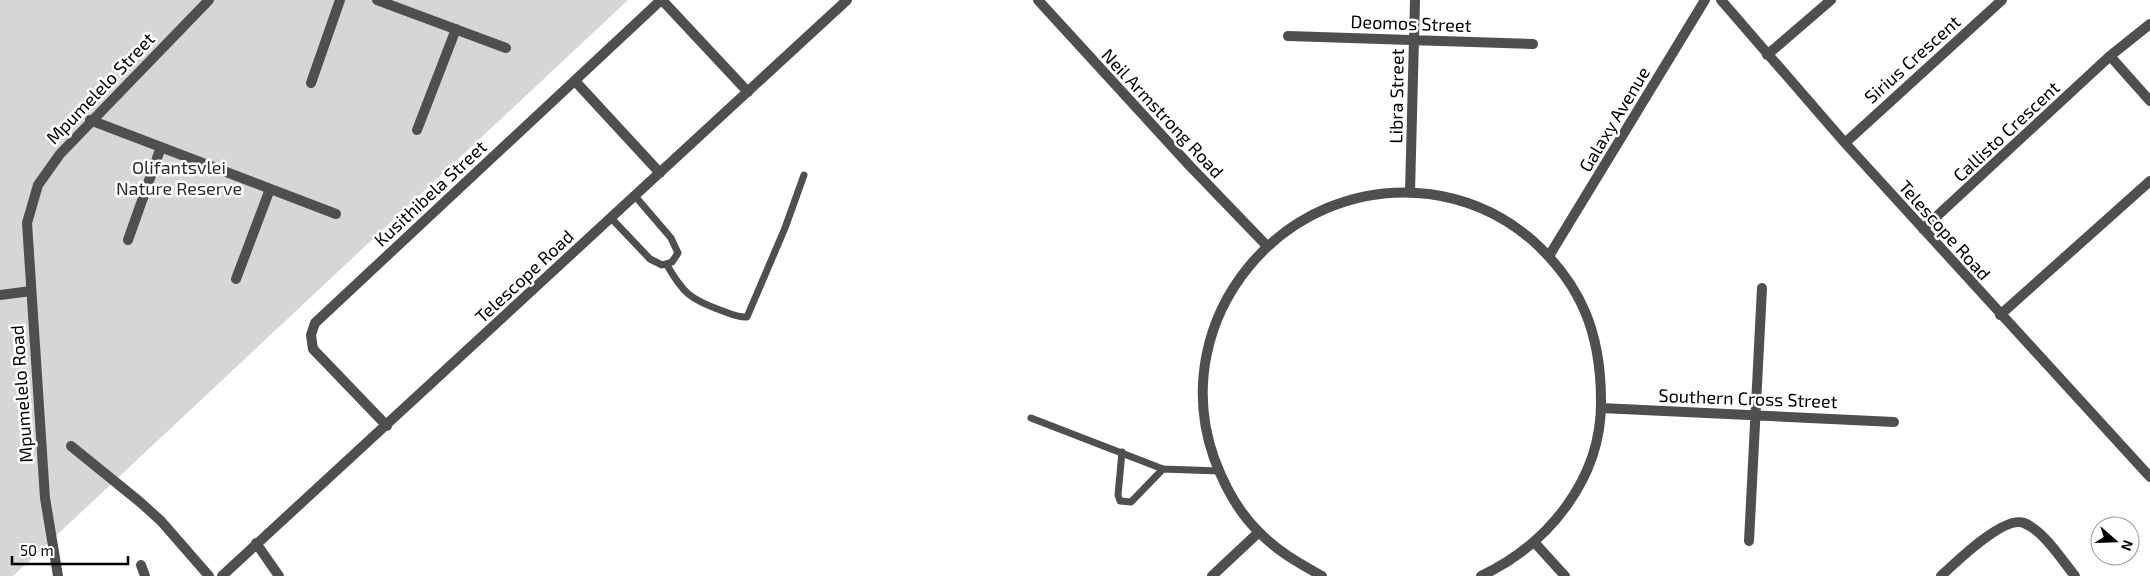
<svg xmlns="http://www.w3.org/2000/svg" width="2150" height="576" viewBox="0 0 2150 576" font-family="'Exo 2',sans-serif">
<style>
.green{fill:#d6d6d6}
.lines{fill:none;stroke-linecap:round;stroke-linejoin:round}
.service{stroke:#4f4f4f;stroke-width:7}
.minor{stroke:#4f4f4f;stroke-width:10}
.labels{text-anchor:middle;dominant-baseline:central;stroke-width:5;stroke-linejoin:round;paint-order:stroke}
.street-label{font-size:18px;fill:#000;stroke:#fff}
.park-label{font-size:18px;fill:#2d2d2d;stroke:#fff}
</style>
<rect width="100%" height="100%" fill="#fff"/>
<path class="green" d="M0,0H628L13,576H0Z"/>
<g class="lines">
<path class="service" d="M611,218L650,259L662,265L672,262L678,253L671,238L635,196
M667,265C683,293 690,299 720,310C729,313 738,318 747,317L785,228L804,175
M1031,418L1163,469L1219,471
M1122,452L1118,495L1120,501L1131,502L1163,469"/>
<path class="minor" d="M377,0L506,48
M662,0L748,92
M1038,0L1189,165L1267,246
M1721,0L1845,143L2150,477
M1288,36L1533,44
M1767,55L1831,0
M2110,56L2150,101
M575,81L660,173
M311,83L340,0
M90,120L336,214
M417,130L456,29
M1845,143L2002,0
M1410,192L1415,0
M1923,229L2110,56L2150,24
M128,240L161,147
M1549,256L1705,0
M236,279L270,189
M0,295L31,291
M2000,315L2150,181
M1601,408L1894,422
M387,426L313,349L311,335L315,323L661,0
M71,446L140,502L161,521L209,576
M1749,541L1762,288
M256,543L279,576
M1535,543L1565,576
M141,565L145,576
M58,576L45,498L27,223L38,185L60,154L209,0
M222,576L847,0
M1212,576L1259,532
M1322,576C1299,563 1277,551 1259,532C1238,512 1224,485 1214,458C1165,318 1284,176 1429,194C1467,199 1503,215 1532,240C1582,285 1601,334 1601,401C1602,478 1549,544 1481,576
M1941,576C1956,562 2004,515 2024,523C2044,531 2061,559 2075,576"/>
</g>
<g class="labels">
<g class="street-label">
<text transform="translate(1411 23) rotate(2)">Deomos Street</text>
<text transform="translate(1912 59) rotate(-42)">Sirius Crescent</text>
<text transform="translate(100 88) rotate(-46)">Mpumelelo Street</text>
<text transform="translate(1396 96) rotate(-89)">Libra Street</text>
<text transform="translate(1163 113) rotate(47)">Neil Armstrong Road</text>
<text transform="translate(1614 119) rotate(-59)">Galaxy Avenue</text>
<text transform="translate(2006 131) rotate(-43)">Callisto Crescent</text>
<text transform="translate(430 193) rotate(-43)">Kusithibela Street</text>
<text transform="translate(1945 230) rotate(48)">Telescope Road</text>
<text transform="translate(524 276) rotate(-43)">Telescope Road</text>
<text transform="translate(21 394) rotate(-94)">Mpumelelo Road</text>
<text transform="translate(1748 398) rotate(2)">Southern Cross Street</text>
</g>
<g class="park-label">
<text x="179" y="167">Olifantsvlei<tspan x="179" dy="21">Nature Reserve</tspan></text>
</g>
</g>
<g transform="translate(2115 541) rotate(110)"><circle r="24" fill="#ffffff" stroke="#999999"/>
<path d="M0-4L9 19L0 12L-9 19Z" fill="#000000"/>
<text y="-8" font-size="14" font-weight="bold" text-anchor="middle" fill="#000000">N</text>
</g>
<path d="M12 556v8h116v-8" fill="none" stroke="#000000" stroke-width="2.5"/>
<text x="20" y="556" font-size="15" fill="#000000" stroke="#ffffff" stroke-width="4" paint-order="stroke">50 m</text>
</svg>
